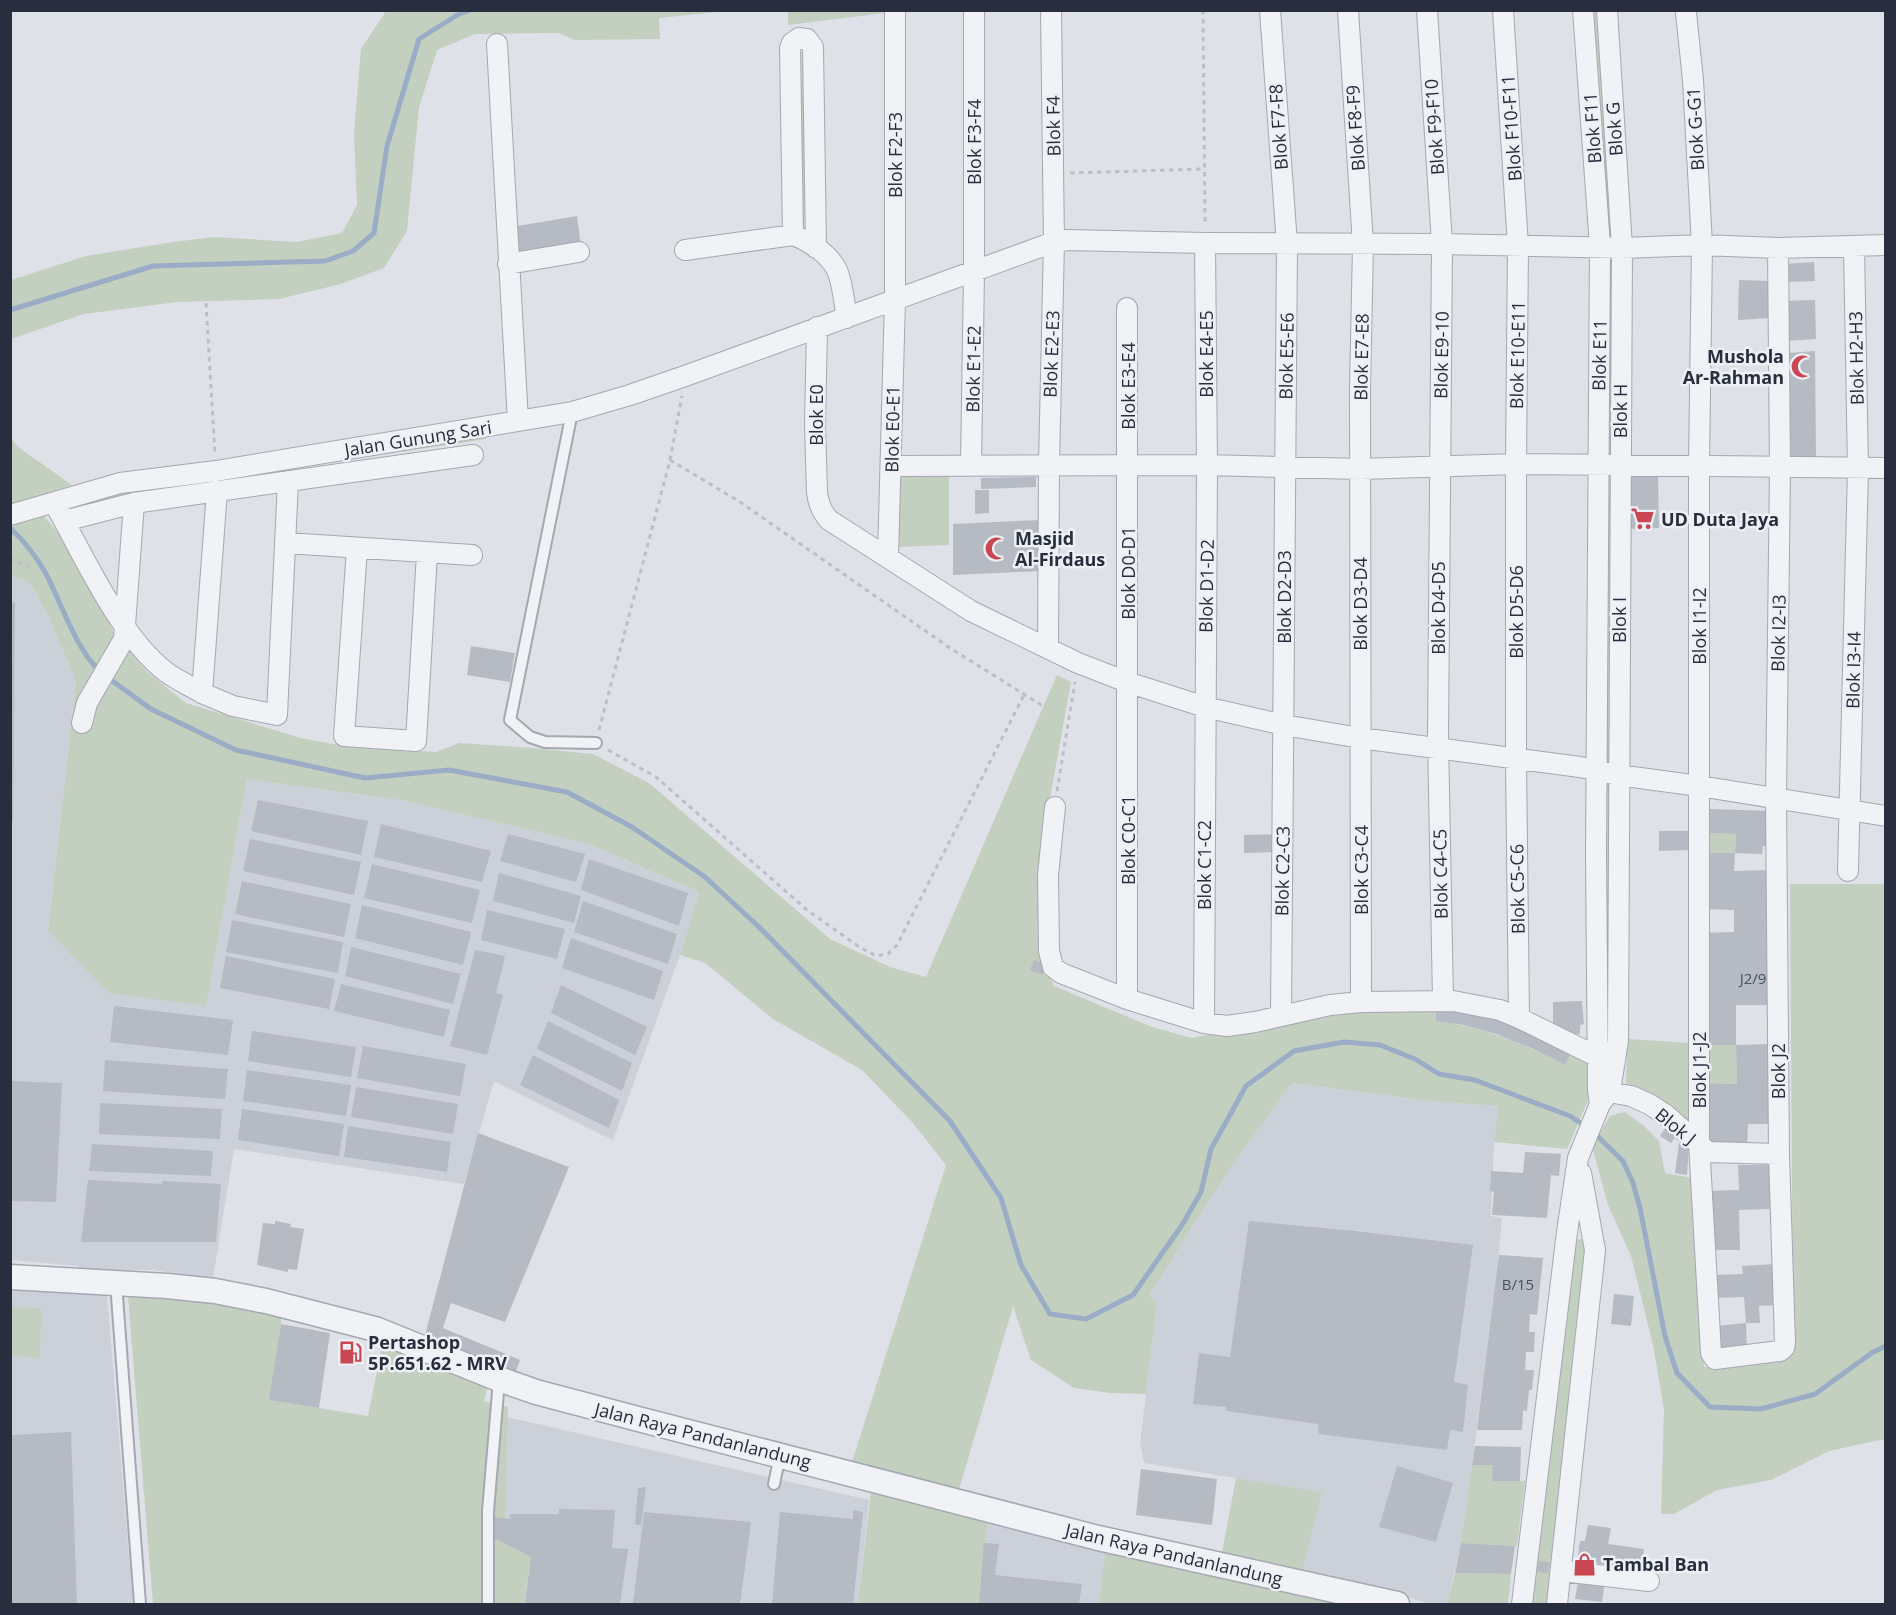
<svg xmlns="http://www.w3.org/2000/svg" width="1896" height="1615" viewBox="0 0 1896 1615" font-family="'Open Sans',sans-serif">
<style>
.built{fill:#ccd0d9}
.green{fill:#c3d0bf}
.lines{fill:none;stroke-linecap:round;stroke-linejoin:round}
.stream{stroke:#9aacc6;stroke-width:5}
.building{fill:#b5bac3}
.service-casing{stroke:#a4a8b1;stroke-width:14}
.minor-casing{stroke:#a4a8b1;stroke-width:22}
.tertiary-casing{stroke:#a4a8b1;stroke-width:27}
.path{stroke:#bcbfc5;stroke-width:3;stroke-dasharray:4.5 4.5;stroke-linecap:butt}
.service{stroke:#f0f2f5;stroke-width:10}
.minor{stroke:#f0f2f5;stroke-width:20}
.tertiary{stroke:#f0f2f5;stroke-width:24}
.labels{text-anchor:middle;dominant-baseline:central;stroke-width:5;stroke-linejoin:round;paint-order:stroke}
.number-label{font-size:15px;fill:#4b515e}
.street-label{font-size:18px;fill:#282e3d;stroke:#edf0f5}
.poi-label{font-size:18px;font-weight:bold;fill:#282e3d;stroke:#edf0f5;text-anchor:start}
</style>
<rect width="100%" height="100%" fill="#dee1e7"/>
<path class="built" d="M10,576L29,582L48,615L76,681L48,931L206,1006L247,779L406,801L589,844L699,892L680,955L613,1140L494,1081L464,1184L234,1149L213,1278L152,1270H78V1266L11,1260Z
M1292,1083L1429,1101L1498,1106L1494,1142L1491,1216L1502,1218L1497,1274L1472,1465L1461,1543L1447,1604H1428L1414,1599L1301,1576L1321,1492L1144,1463L1140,1443L1157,1304L1150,1294L1230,1168Z
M10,1287L107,1295L133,1604H11Z
M507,1417L869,1500L858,1604H524L531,1558L492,1537L493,1517L505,1518Z
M988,1516L1106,1547L1099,1604H979Z"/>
<path class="green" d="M386,11H726L659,18L660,39L574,40L559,33L475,34L437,50L419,107L407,231L384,268L341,284L279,299L177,302L84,314L11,339V280L86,256L173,242L214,237L297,242L342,233L357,205L354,133L361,49Z
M788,11V10L885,11V13L788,25Z
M1593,11H1599L1610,217L1608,218L1605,213Z
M802,49H804L806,52L804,228L800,226Z
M1608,260L1613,261L1611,453L1609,454L1606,452Z
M10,437L18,447L72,485L11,505Z
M486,437V439L134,492L92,505V502L134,490Z
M898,475H949V545L898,547Z
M1610,481L1611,483L1610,765L1607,767L1603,758L1607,482Z
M44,516L69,546L116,637L147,672L186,703L301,738L343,746L436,752L459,743L533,748L593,754L649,783L830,939L890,967L926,977L1057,675L1071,682L1040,854L1039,953L1054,986L1152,1027L1192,1038L1323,1011L1436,1006L1437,1021C1483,1027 1523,1043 1565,1065L1572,1050L1593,1061L1590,1096L1567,1149L1494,1142L1498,1106L1429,1101L1292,1083L1230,1168L1150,1294L1157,1304L1146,1394L1110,1393L1074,1388L1031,1360L1013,1306L958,1493L852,1462L946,1165L912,1122L862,1070L773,1019L705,963L680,955L699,892L589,844L406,801L247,779L206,1006L109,993L48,931L76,681L48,615L29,582L11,576L10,526Z
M1608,783L1610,785L1608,1029H1607L1604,785Z
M1705,833L1736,834L1735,853H1705Z
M1790,884H1885V1439L1829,1451L1771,1480L1717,1490L1674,1514H1661L1664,1410L1653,1345L1631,1256L1608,1205L1592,1146L1610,1116L1625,1112L1643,1125L1659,1141L1665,1173L1692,1178L1699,1246L1704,1367C1738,1368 1758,1365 1790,1355L1793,1338Z
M1627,1039L1692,1043L1693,1117L1688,1120L1680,1118L1640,1089L1626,1083Z
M1704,1045H1736L1737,1084L1705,1083Z
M1579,1239L1585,1240L1587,1243L1567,1431L1546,1604H1531L1576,1240Z
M134,1294L189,1299L278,1314L281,1318V1324L270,1400L368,1416L383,1341L488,1386L484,1401L508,1407L505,1518H493L492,1537L531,1557L524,1604H153L128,1297Z
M11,1307L41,1308L40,1359L11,1355Z
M1472,1465H1493V1481H1525L1517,1546L1461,1543Z
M1236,1478L1322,1492L1301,1576L1221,1558Z
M871,1491L988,1516L979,1604H858Z
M1106,1547L1345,1604H1099Z
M1455,1573L1511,1574L1508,1604H1447Z"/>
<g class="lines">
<path class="stream" d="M10,310L153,266L325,261L353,251L374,233L387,146L419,39L459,14L470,10
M10,528C24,541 36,556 45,572C63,606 73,643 99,671
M107,677L151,709L236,750L365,778L449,770L567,792L632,827L705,877L759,927L950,1121L1001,1198L1021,1265L1050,1314L1086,1319L1133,1295L1182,1225L1201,1192L1211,1149L1246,1086L1294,1051L1344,1042L1380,1045L1415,1059L1439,1074L1475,1080L1570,1116L1591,1130L1623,1161L1633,1183L1640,1208L1665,1336L1677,1373L1710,1407L1761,1409L1815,1394L1873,1352L1886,1346"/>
</g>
<path class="building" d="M577,216L581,246L515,258L512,227Z
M1814,262L1815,281L1785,282L1784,264Z
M1739,280L1769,281L1770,318L1738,320Z
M1815,300L1816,339L1785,341V301Z
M1815,351L1816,461L1791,462L1788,353Z
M1629,476H1658L1659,528L1627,529Z
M1036,477V487L981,489V478Z
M975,490H989V513L975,514Z
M1040,520L1041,571L953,575V524Z
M10,601L15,603L13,822H10Z
M471,646L515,653L510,682L467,675Z
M258,800L368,821L361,855L251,831Z
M1710,809L1770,811L1768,846H1763L1762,854L1735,853L1736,834L1709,833Z
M381,824L491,851L482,882L374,857Z
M1659,831H1690V850L1659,851Z
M508,834L585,854L576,882L500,861Z
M1277,834L1276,852L1244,853V835Z
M250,839L361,862L354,895L243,871Z
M1705,853H1735L1734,871L1770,870V1005H1736V1045H1704V933L1734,932V910L1704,909Z
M589,859L688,893L679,926L581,890Z
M372,864L480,890L472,923L364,898Z
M499,873L581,896L574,923L493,901Z
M242,881L351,904L344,937L235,914Z
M583,901L677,934L668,964L574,932Z
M362,905L471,932L463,965L355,938Z
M487,910L565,929L557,959L481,940Z
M232,920L343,942L338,973L226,952Z
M571,938L663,971L654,1000L562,968Z
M351,947L461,974L453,1004L345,976Z
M475,950L505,956L496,993L503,995L487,1055L450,1046Z
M226,956L335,979L329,1009L220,988Z
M1034,960L1046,964L1042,975L1030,970Z
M341,984L450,1010L444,1037L334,1011Z
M561,985L647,1027L635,1055L551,1013Z
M1582,1001L1584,1024L1580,1025V1034H1561L1553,1028V1002Z
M114,1006L233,1020L228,1055L110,1042Z
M1436,1006L1492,1015L1572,1050L1565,1065L1531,1048L1496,1034L1463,1025L1436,1021Z
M548,1021L632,1063L622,1091L537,1049Z
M252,1031L356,1047L351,1077L248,1061Z
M1771,1044V1124H1748L1747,1147H1705V1083L1737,1084L1736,1045Z
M363,1046L466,1064L460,1096L357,1078Z
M533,1055L619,1100L609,1128L520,1085Z
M105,1060L228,1069L225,1099L103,1091Z
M247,1070L351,1085L346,1116L243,1101Z
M10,1081L62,1083L56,1202L10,1201Z
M356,1087L458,1104L453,1134L351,1117Z
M100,1103L222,1109L220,1139L99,1134Z
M242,1109L344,1124L339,1156L238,1140Z
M1667,1125L1678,1133L1671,1143L1660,1136Z
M348,1126L451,1142L447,1172L344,1157Z
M478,1133L569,1167L505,1322L451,1303L443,1328L520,1360L516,1371L425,1335Z
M1679,1143L1689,1145L1687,1175L1675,1173Z
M92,1144L213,1151L211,1176L89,1171Z
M1525,1152L1561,1154L1559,1176L1551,1175L1547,1218L1492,1215L1494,1192L1490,1191L1491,1171L1523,1173Z
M1738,1165H1771V1209L1739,1210L1740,1250H1710L1708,1191L1739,1190Z
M88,1180L162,1184V1181L221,1184L216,1242H81Z
M275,1221L291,1224L290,1227L304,1229L297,1270L288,1269V1272L257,1265L263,1223L275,1224Z
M1249,1221L1355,1231L1473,1245L1454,1382L1468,1385L1463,1432L1450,1430L1447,1450L1319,1434L1318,1424L1226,1411V1407L1193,1404L1199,1353L1230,1357Z
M1499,1255L1543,1258L1537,1315L1530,1314L1529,1332H1535L1534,1352H1526L1525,1370H1534L1532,1390H1529L1527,1411L1523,1410L1522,1430H1477Z
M1775,1264L1777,1305L1759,1306L1760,1323H1746L1747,1353L1717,1355L1716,1326L1746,1323L1744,1297L1713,1298L1712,1275L1743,1274L1742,1266Z
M1614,1294L1634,1296L1631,1326L1611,1324Z
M281,1324L330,1333L319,1408L269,1400Z
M71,1432L77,1604H10V1435Z
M1475,1446L1521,1447L1520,1481H1492L1493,1465H1472Z
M1397,1466L1453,1483L1436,1542L1379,1527Z
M1141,1469L1217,1479L1212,1525L1136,1515Z
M646,1487L641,1525H635L638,1488Z
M559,1509L615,1510L612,1548L628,1549L620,1604H525L531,1557L492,1537L493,1517L510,1519V1514H559Z
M853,1510L863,1512L853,1604H772L780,1512L853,1519Z
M644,1512L751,1522L740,1604H633Z
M1588,1525L1611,1528L1608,1544L1644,1549L1642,1569L1594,1563V1566L1577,1564L1580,1541H1585Z
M984,1543L999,1544L995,1575L1082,1584L1079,1604H979Z
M1461,1543L1515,1546L1511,1574L1455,1573Z
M1539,1561L1550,1562L1548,1573L1537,1572Z
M1579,1577L1605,1580L1602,1602L1575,1599Z"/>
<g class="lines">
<defs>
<path id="service" d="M572,412L510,720L530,737L545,742L596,743
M116,1283L140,1604
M774,1484L780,1455
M488,1604V1511L499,1380"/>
<path id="minor" d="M1270,10L1287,244L1281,1016
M1348,10L1363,245L1360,389L1361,1002
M1427,10L1442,244L1438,739L1443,1000
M1503,10L1518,246L1516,464V760L1519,1018
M1583,10L1600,246L1596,855L1598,1090L1600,1104
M1686,13L1693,80L1702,245L1699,466V1143L1711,1353L1715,1359L1780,1351L1784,1348L1785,1343L1779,1154L1776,799L1780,468L1778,248
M497,44L518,421
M793,235L790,48L792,43L799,38L807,39L813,47L816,248
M685,250L793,235C809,241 829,254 837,270C843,284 844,303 847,318
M508,264L579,252
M1127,308V999
M817,327L815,425L817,492C818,503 821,511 829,520L971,611L1078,663L1127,682L1205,707L1284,725L1360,738L1580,767L1618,775L1699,786L1886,816
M971,465L974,273V10
M892,466L1207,465L1360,469L1516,464L1886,468
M217,491L202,693L233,706L277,715L288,481
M58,510C85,559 122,639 166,672C177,680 190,686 202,693
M10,515L120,483L216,471L572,412L630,395L685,376L1054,242L1067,240L1205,243L1442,244L1622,248L1702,245L1778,248L1886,245
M64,521L134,503L473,455
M286,543L472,555
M357,548L344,736L416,741L427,553
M888,557L895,300V10
M1048,648L1049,465L1054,242L1051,10
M82,723L87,703L124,639L134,503
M1055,807L1048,875L1049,951L1053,967L1061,973L1127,999L1204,1023L1227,1026L1255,1022L1330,1005L1361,1002L1453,1001L1500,1010L1519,1018L1598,1057
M1848,871L1858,469L1854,247
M1204,1023L1207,465L1205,243
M1598,1090L1631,1096L1649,1104L1666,1115L1708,1152L1779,1154
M1562,1571L1649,1581
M1522,1604L1567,1232L1578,1158L1600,1104L1610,1091L1618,1041L1622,248L1607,10
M1557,1604L1595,1250L1581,1173"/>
<path id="tertiary" d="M10,1277L167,1286L215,1291L266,1301L375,1329L499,1379L536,1392L642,1420L1098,1538L1397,1604"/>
</defs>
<use href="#service" class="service-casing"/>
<use href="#minor" class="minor-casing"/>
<use href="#tertiary" class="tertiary-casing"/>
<path class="path" d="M1203,10L1205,224
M1070,173L1203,169
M206,303L215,454
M670,460L740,502L950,648L1043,706
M10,559L30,567
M599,730L670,460L682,396
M608,750L656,777L807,910L858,946L876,956L888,954L897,945L1025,693
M1057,791L1075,682"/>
<use href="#service" class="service"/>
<use href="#minor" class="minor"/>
<use href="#tertiary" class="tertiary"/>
</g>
<defs>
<symbol id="mosque-bare" viewBox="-9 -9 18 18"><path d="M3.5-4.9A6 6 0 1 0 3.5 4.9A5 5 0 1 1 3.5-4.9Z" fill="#c84752" stroke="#edf0f5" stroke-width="2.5" paint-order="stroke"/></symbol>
<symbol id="supermarket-bare" viewBox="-9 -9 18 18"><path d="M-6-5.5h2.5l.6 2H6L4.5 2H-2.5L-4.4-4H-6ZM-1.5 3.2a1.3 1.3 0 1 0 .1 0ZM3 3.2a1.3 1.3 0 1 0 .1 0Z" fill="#c84752" stroke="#edf0f5" stroke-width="2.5" paint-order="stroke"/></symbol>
<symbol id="fuel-bare" viewBox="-9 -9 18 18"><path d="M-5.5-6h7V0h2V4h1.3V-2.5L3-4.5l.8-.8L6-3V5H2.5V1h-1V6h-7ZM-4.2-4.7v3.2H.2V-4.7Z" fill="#c84752" stroke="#edf0f5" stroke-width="2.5" paint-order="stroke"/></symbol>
<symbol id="shop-bare" viewBox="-9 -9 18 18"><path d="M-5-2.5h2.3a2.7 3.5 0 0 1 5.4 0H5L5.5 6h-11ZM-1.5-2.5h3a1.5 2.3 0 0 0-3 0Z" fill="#c84752" stroke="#edf0f5" stroke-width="2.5" paint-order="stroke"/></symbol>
</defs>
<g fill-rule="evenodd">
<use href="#mosque-bare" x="1786" y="350" width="33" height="33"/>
<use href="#supermarket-bare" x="1626" y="502" width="33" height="33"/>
<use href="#mosque-bare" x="980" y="532" width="33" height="33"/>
<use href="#fuel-bare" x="334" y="1336" width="33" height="33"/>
<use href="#shop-bare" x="1568" y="1548" width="33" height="33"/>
</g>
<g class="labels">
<g class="number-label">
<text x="1753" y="978">J2/9</text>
<text x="1518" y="1284">B/15</text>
</g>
<g class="street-label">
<text transform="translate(1053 126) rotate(-91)">Blok F4</text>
<text transform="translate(1278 127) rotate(-94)">Blok F7-F8</text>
<text transform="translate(1434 127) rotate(-94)">Blok F9-F10</text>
<text transform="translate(1355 128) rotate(-94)">Blok F8-F9</text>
<text transform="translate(1511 128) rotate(-94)">Blok F10-F11</text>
<text transform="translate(1592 128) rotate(-94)">Blok F11</text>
<text transform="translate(1614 129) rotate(-94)">Blok G</text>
<text transform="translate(1695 129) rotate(-93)">Blok G-G1</text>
<text transform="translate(974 142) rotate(-90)">Blok F3-F4</text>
<text transform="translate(895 155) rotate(-90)">Blok F2-F3</text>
<text transform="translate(1051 354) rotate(-88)">Blok E2-E3</text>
<text transform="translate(1206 354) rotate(-90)">Blok E4-E5</text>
<text transform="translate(1441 355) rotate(-89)">Blok E9-10</text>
<text transform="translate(1517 355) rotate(-89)">Blok E10-E11</text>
<text transform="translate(1599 355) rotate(-89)">Blok E11</text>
<text transform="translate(1286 356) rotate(-89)">Blok E5-E6</text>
<text transform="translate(1361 357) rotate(-89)">Blok E7-E8</text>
<text transform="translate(1856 358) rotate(-91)">Blok H2-H3</text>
<text transform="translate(973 369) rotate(-89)">Blok E1-E2</text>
<text transform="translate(1128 386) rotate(-90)">Blok E3-E4</text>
<text transform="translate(1620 411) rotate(-90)">Blok H</text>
<text transform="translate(816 415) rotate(-90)">Blok E0</text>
<text transform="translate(892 429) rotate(-89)">Blok E0-E1</text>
<text transform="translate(418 438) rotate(-9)">Jalan Gunung Sari</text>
<text transform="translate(1128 573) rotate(-90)">Blok D0-D1</text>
<text transform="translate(1206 586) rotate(-89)">Blok D1-D2</text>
<text transform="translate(1284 597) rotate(-90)">Blok D2-D3</text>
<text transform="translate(1360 604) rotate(-90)">Blok D3-D4</text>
<text transform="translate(1438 608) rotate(-90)">Blok D4-D5</text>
<text transform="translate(1516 612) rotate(-90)">Blok D5-D6</text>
<text transform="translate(1619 620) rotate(-90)">Blok I</text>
<text transform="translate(1699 626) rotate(-90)">Blok I1-I2</text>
<text transform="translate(1778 633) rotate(-89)">Blok I2-I3</text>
<text transform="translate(1853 670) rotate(-89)">Blok I3-I4</text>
<text transform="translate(1128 840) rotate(-90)">Blok C0-C1</text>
<text transform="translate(1204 865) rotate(-90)">Blok C1-C2</text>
<text transform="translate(1361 870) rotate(-90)">Blok C3-C4</text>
<text transform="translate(1282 871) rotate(-89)">Blok C2-C3</text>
<text transform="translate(1440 874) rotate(-91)">Blok C4-C5</text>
<text transform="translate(1517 889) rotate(-91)">Blok C5-C6</text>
<text transform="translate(1699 1070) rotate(-90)">Blok J1-J2</text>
<text transform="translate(1778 1071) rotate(-90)">Blok J2</text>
<text transform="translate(1676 1126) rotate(39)">Blok J</text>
<text transform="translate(703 1435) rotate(14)">Jalan Raya Pandanlandung</text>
<text transform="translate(1174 1554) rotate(13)">Jalan Raya Pandanlandung</text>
</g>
<g class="poi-label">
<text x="1784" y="356" text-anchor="end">Mushola<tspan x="1784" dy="21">Ar-Rahman</tspan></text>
<text x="1661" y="519">UD Duta Jaya</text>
<text x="1015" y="538">Masjid<tspan x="1015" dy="21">Al-Firdaus</tspan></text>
<text x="368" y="1342">Pertashop<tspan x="368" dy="21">5P.651.62 - MRV</tspan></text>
<text x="1603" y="1564">Tambal Ban</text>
</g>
</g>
<rect width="1896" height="1615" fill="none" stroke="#282e3d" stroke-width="24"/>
</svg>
